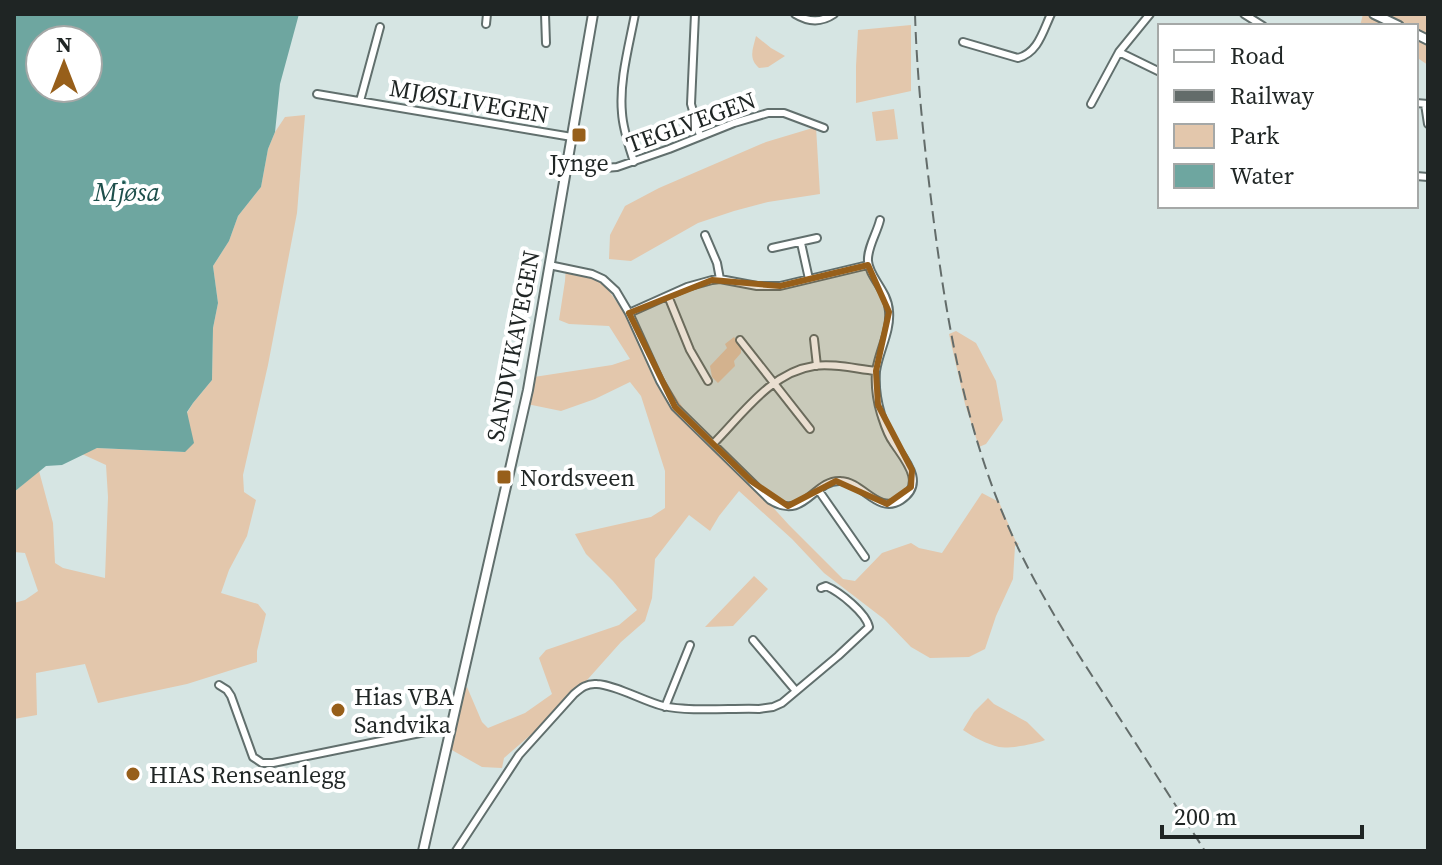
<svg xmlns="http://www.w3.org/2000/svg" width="1442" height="865" viewBox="0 0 1442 865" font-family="'Source Serif 4',serif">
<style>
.green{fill:#e3c7ac}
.water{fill:#6ea6a0;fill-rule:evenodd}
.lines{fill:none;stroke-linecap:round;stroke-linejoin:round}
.street-casing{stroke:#616f6d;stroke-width:10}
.secondary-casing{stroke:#616f6d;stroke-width:12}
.street{stroke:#fff;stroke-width:6}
.secondary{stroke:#fff;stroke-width:8}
.rail{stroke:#636c6a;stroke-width:2;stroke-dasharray:12 6;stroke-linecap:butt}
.marked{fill:#975f1a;fill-opacity:0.2;stroke:#975f1a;stroke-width:6;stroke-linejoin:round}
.poi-dot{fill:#975f1a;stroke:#fff;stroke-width:3}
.labels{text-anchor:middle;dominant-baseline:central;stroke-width:8;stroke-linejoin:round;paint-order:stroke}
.street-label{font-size:24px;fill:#1f2524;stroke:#fff}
.poi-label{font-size:24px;fill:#1f2524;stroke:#fff;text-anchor:start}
.water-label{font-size:26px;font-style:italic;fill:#1d4f4b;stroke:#fff}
</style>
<rect width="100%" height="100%" fill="#d6e5e3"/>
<path class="green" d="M1363,14H1428V65L1416,57V26H1360Z
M911,25V91L856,103V66L858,30Z
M756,36L771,48L785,56L768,67L759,68C748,58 753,49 756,36Z
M894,109L898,139L876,141L872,112Z
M305,115L297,213L268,365L243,475L244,492L256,500L247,536L229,570L221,593L258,604L266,614L257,651V662L187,684L98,703L85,664L36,673L37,715L14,719V603L25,600L38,591L25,553L14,552V492L39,471L53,523L55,563L63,568L105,578L108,497L106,465L82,454L97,448L185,452L187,413L193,403L212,380L213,328L218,303L213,266L229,241L238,216L261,187L268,149L275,132L285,117Z
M816,127L820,194L768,202L734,211L698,223L631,261L609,259L610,235L625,206L659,188L766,142Z
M566,266L597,274L624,312L642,346L685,411L789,525L843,579L855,581L882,553L911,543L919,548L942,553L982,493L999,502L1016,542L1019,544L1015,546L1013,579L996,616L985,649L969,657L930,658L911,647L884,619L824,573L792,539L739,491L719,516L710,531L689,515L655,559L652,598L645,621L621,642L563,707L504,758L502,768L482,767L450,749L460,694L467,687L482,722L488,728L525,713L552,694L539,658L546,650L619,625L637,610L613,581L586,554L575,534L651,517L665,508V471L641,396L630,382L595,399L561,411L527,404L534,377L612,365L630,359L609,326L569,324L559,320L565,281Z
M956,331L976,343L996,381L1003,420L986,444L979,447L965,404L949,334Z
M734,337L741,346V353L734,361L735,366L718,383L712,377L710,366L727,348L725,344Z
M754,576L768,589L733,626L705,627Z
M988,698L994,704L1027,722L1045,740C1036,744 1009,749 999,747C987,744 973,737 963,730L974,712Z"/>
<path class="water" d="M14,14H299L280,84L275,132L268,149L261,187L238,216L229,241L213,266L218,303L213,328L212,380L193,403L187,412L194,443L185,452L97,448L62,465L46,466L14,492ZM40,40H88V88H40Z"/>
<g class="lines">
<defs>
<path id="street" d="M545,14L546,43
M695,14L691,104L700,136
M795,14C808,22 821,23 834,14
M1244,14L1263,26
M486,24L487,14
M963,42L1018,58C1038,53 1043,31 1051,14
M1119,52L1160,72
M317,94L572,137
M360,101L380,27
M1416,103L1428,104
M1091,104L1119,52L1150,14
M1425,104L1428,124
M634,162C629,146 623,130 622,113C619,81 629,46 635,14
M567,165L605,168L617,167L669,149L734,123L768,113H784L824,128
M1416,176L1428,177
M705,235L717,263L720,279
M801,243L809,279
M772,248L817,238
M549,265L592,274L603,279L616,291L629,313L660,381L675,407L770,500C805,522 813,479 841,481C863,482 878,515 901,500C927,483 904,459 893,442C887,434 884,423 881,414C877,401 875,385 876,371C879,351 891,331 889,311C888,291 869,277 868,261C867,248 877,233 880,220
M668,296L690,350L708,381
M629,313L687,287L712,280L720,279L757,286H780L868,265
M814,339L817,366
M740,340L810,429
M713,444C742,415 771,372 814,366C834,363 856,369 876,371
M819,491L865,557
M753,640L796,691
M219,685L227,690L231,696L253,757L262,763H273L430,731L450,730
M665,707L690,645
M456,851L519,755L574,694C581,688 587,683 597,684C616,685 643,701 663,706C689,712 732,708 759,709L773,707L782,703L838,656L869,627C866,613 840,592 826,586L821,588"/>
<path id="secondary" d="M1374,14L1399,26
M1416,34L1428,40
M423,851L528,390L593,14"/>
</defs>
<use href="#street" class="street-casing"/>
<use href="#secondary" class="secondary-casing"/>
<use href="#street" class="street"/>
<use href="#secondary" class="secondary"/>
<path class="rail" d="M915,14C917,79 924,143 932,207C947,328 968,448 1023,558C1049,610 1081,659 1113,708C1144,756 1174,803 1205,851"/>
</g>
<path class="marked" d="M868,265L889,312L876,371L878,405L912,470L911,487L887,504L836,481L788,506L751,481L675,407L629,313L712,280L780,286Z"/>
<g class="poi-dot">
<rect x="571" y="127" width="16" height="16" rx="4"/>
<rect x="496" y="469" width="16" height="16" rx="4"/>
<circle cx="338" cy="710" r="8"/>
<circle cx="133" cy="774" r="8"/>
</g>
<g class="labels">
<g class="street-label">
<text transform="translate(469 101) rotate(10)">MJØSLIVEGEN</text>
<text transform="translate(691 122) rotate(-20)">TEGLVEGEN</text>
<text transform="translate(513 346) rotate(-79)">SANDVIKAVEGEN</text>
</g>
<g class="poi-label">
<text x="579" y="162" text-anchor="middle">Jynge</text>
<text x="520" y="477">Nordsveen</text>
<text x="354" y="696">Hias VBA<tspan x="354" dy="28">Sandvika</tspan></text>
<text x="149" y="774">HIAS Renseanlegg</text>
</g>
<g class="water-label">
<text x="127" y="192">Mjøsa</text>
</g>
</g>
<rect width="1442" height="865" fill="none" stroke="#1f2524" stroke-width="32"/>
<rect x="1158" y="24" width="260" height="184" fill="#ffffff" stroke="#a5a8a7" stroke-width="2"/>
<rect x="1174" y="50" width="40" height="12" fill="#ffffff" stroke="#a5a8a7" stroke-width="2"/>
<text x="1230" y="64" font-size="24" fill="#1f2524">Road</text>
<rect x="1174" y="90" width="40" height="12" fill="#636c6a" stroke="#a5a8a7" stroke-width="2"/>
<text x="1230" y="104" font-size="24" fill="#1f2524">Railway</text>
<rect x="1174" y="124" width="40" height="24" fill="#e3c7ac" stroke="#a5a8a7" stroke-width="2"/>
<text x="1230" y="144" font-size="24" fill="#1f2524">Park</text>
<rect x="1174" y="164" width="40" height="24" fill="#6ea6a0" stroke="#a5a8a7" stroke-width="2"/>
<text x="1230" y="184" font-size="24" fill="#1f2524">Water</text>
<g transform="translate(64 64)"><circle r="38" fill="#ffffff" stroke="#a5a8a7" stroke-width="2"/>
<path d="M0-6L14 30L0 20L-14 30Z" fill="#975f1a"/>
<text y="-12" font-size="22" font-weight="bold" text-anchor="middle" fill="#1f2524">N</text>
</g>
<path d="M1162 825v12h200v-12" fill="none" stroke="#1f2524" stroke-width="4"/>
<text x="1174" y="825" font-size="24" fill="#1f2524" stroke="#ffffff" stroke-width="6" paint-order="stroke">200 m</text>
</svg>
